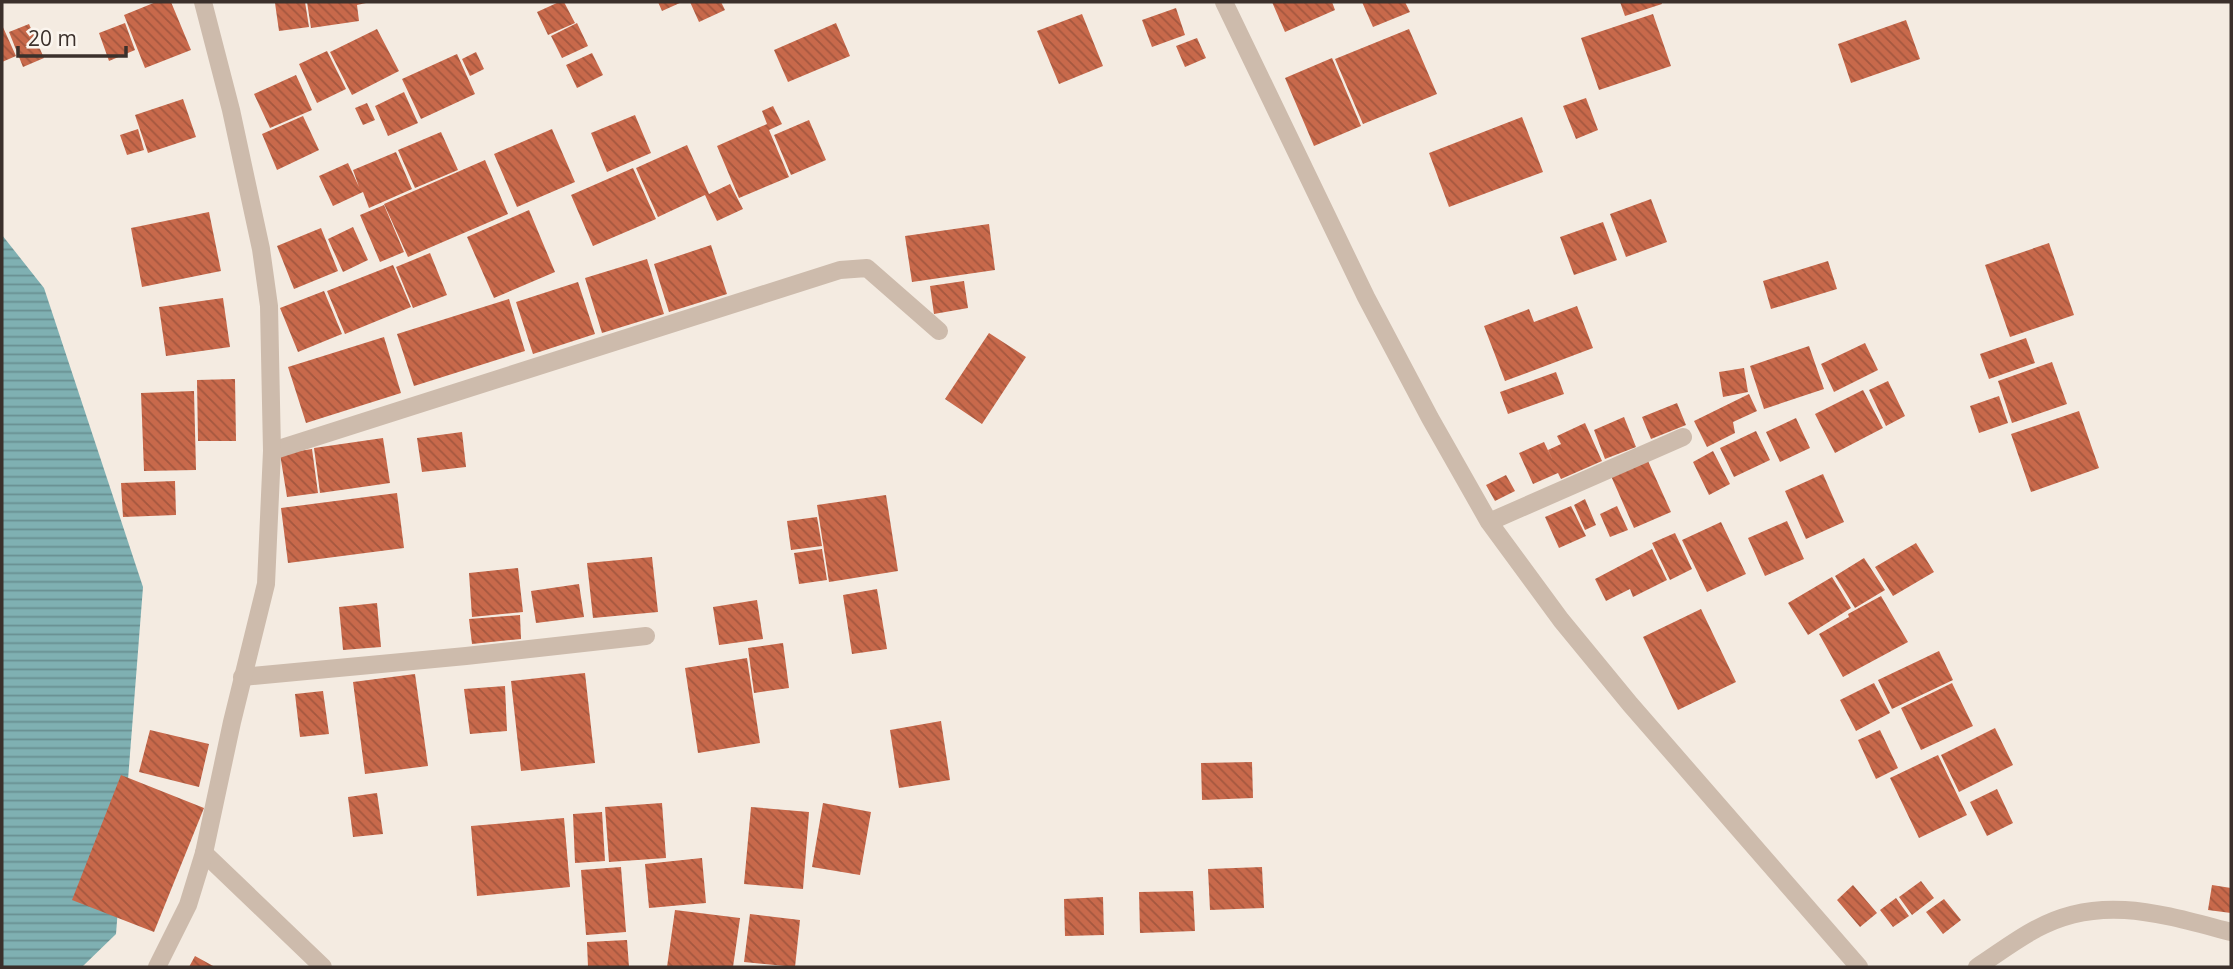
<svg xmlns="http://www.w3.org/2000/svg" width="2233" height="969" viewBox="0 0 2233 969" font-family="'Open Sans',sans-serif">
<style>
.water{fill:url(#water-rules)}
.building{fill:url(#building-back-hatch)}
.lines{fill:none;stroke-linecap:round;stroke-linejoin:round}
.minor{stroke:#cdbbac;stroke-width:18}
.tertiary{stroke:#cdbbac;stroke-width:18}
</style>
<defs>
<pattern id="water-rules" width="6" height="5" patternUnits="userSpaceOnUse" patternTransform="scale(1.75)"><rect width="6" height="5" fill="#7fb0b2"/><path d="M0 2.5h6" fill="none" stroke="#699091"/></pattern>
<pattern id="building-back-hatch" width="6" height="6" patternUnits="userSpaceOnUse" patternTransform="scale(1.75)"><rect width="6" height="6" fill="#c8694b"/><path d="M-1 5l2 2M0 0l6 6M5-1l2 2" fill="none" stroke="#a4573f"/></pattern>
</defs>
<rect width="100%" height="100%" fill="#f4ebe1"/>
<path class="water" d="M2,235L44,288L143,587L116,934L82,967H2Z"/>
<path class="building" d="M156,2H171L191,50L145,68L124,15Z
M282,2H305L309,27L279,31L275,3Z
M307,2H366V3L357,5L359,21L311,28Z
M559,2H564L575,23L548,35L537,12Z
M658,2H682L662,11Z
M690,2H721L725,10L699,22Z
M1272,2H1332L1335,10L1285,32Z
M1362,2H1405L1410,12L1373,27Z
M1620,2H1661L1662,4L1625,16Z
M1176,8L1185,35L1152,47L1142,20Z
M1082,14L1103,66L1059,84L1037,31Z
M1653,14L1671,66L1599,90L1581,38Z
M1906,20L1920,59L1851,83L1838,44Z
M125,23L135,50L109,61L99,33Z
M577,23L588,46L562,58L551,36Z
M836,23L850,56L788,82L774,50Z
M29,24L44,58L23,67L9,32Z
M2,25L16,56L2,62Z
M377,29L399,71L352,95L330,52Z
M1409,29L1437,94L1363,124L1335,59Z
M1197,38L1206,58L1185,67L1176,46Z
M327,51L346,89L317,103L299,64Z
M476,52L484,69L470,76L462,59Z
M592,53L603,75L577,88L566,65Z
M457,54L475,94L421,119L402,79Z
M1332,58L1361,126L1314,146L1285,78Z
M296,75L312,110L270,128L254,94Z
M404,92L418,123L388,136L375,106Z
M1586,98L1598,130L1576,139L1563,106Z
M183,99L196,137L148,153L135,115Z
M367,103L375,120L363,125L355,108Z
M773,106L782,124L769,130L789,177L739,198L717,146L767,124L762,111Z
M635,115L651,153L607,172L591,133Z
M303,116L319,150L277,170L262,134Z
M1522,117L1543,172L1449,207L1429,153Z
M809,120L826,160L791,175L774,135Z
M138,129L144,150L127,155L120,135Z
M552,129L575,182L517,207L494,154Z
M441,132L458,170L415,188L398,150Z
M687,145L709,194L730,184L743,209L717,221L705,195L658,217L636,168Z
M396,152L412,189L369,208L363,192L333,206L319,176L348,163L359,187L353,170Z
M485,160L508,214L408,257L384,204Z
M633,168L656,219L593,246L571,195Z
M1651,199L1667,242L1626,257L1610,214Z
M384,205L404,252L380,262L360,215Z
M529,210L555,272L494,298L467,237Z
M209,212L221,271L142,287L131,228Z
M1603,222L1617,260L1574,275L1560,237Z
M989,224L995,270L912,282L905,236Z
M353,227L368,260L343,272L328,239Z
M321,228L338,271L294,289L277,246Z
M2049,243L2074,315L2010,337L1985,265Z
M711,245L727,294L669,312L654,264Z
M430,253L447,295L413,308L396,267Z
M647,259L664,314L602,333L585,278Z
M1828,261L1837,289L1771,309L1763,281Z
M393,265L411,307L345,334L327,291Z
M964,281L968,308L934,314L930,286Z
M578,282L595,334L533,354L516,302Z
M324,291L342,334L298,352L280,308Z
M223,298L230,347L166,356L159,307Z
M509,299L525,351L414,386L397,334Z
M1577,306L1593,348L1505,381L1484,326L1529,309L1534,322Z
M989,333L1026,357L982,424L945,399Z
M384,337L401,393L306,423L288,367Z
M2026,338L2035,363L1989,379L1980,354Z
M1865,343L1878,370L1834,392L1821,364Z
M1809,346L1824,389L1764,409L1750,366Z
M2052,362L2067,404L2012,423L1998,381Z
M1744,368L1748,392L1723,397L1719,372Z
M1556,372L1564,394L1508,414L1500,392Z
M235,379L236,441H198L197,380Z
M1888,381L1905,416L1886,426L1869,390Z
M1863,390L1883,428L1835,453L1815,414Z
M194,391L196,470L144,471L141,393Z
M1749,394L1757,411L1733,422L1735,433L1707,447L1694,421Z
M1999,396L2008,423L1979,433L1970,406Z
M1677,403L1686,425L1651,439L1642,417Z
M2079,411L2099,468L2031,492L2011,434Z
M1624,417L1636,447L1605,459L1594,430Z
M1796,418L1810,448L1780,462L1766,432Z
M1585,423L1602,461L1561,479L1558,473L1533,484L1519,453L1544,442L1554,463L1548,450L1561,444L1557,436Z
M1756,431L1770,460L1734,477L1720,448Z
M462,432L466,467L422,472L417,438Z
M383,438L390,483L320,493L314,448Z
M312,449L318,493L287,497L280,454Z
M1713,451L1730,484L1709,495L1693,462Z
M1648,461L1671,512L1634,528L1611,476Z
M1823,474L1844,522L1806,539L1785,491Z
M1506,475L1515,491L1495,501L1486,485Z
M175,481L176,515L123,517L121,483Z
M397,493L404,548L288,563L281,508Z
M886,495L898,571L829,582L817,505Z
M1585,499L1596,525L1585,530L1574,505Z
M1571,506L1586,536L1559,548L1545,517Z
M1617,506L1628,530L1610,537L1600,514Z
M817,517L822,546L791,550L787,521Z
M1787,521L1804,559L1765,576L1748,538Z
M1721,522L1746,574L1707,592L1682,540Z
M1675,533L1692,569L1670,580L1652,543Z
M1916,543L1934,572L1893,596L1875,567Z
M822,549L827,580L799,584L794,553Z
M1652,549L1667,580L1633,597L1630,589L1606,601L1595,579Z
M652,557L658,612L593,618L587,563Z
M1864,558L1885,590L1855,608L1835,576Z
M518,568L523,612L472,617L469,573Z
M1832,577L1851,608L1808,635L1788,603Z
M579,584L584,617L536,623L531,591Z
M877,589L887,649L852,654L843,595Z
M1881,596L1908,642L1843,677L1819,634L1849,617L1848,614Z
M757,600L763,639L719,645L713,607Z
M377,603L381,647L343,650L339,607Z
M1701,609L1736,682L1678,710L1643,637Z
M520,615L521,639L472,644L469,619Z
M783,643L789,688L754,693L748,648Z
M1939,651L1953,680L1892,709L1878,680Z
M747,658L760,743L698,753L685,668Z
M585,673L595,763L521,771L511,681Z
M415,674L428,766L365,774L353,682Z
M1874,683L1890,713L1856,731L1840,700Z
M1952,683L1973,726L1921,750L1901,708Z
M505,686L507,731L470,734L464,689Z
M323,691L329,734L300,737L295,694Z
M941,721L950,780L899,788L890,730Z
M1995,728L2013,765L1959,792L1941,755Z
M150,730L209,744L199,787L139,772Z
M1880,730L1898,768L1876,779L1858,740Z
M1938,755L1967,815L1919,838L1890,778Z
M1252,762L1253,798L1202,800L1201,763Z
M121,775L204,808L154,932L72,900Z
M1997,789L2013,823L1987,836L1970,802Z
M377,793L383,834L353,837L348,797Z
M662,803L666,858L609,862L605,807Z
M823,803L871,812L860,875L812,867Z
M751,807L809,812L803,889L744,884Z
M602,812L605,861L575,863L573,814Z
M564,818L570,887L477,896L471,826Z
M702,858L706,903L649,908L645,864Z
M621,867L626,932L586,935L581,870Z
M1262,867L1264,908L1210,910L1208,869Z
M1921,881L1934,898L1912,915L1899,897Z
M1853,885L1877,913L1860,927L1837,900Z
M2212,885L2231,888V913L2208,910Z
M1193,891L1195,931L1140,933L1139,892Z
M1103,897L1104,935L1065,936L1064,899Z
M1896,898L1909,916L1893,927L1880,910Z
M1944,899L1961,920L1943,934L1926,912Z
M675,910L740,918L733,967H667Z
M750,914L800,920L795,967L744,962Z
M627,940L629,967H588L587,942Z
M195,956L215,967H189Z"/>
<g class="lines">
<path class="minor" d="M1224,2L1366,297L1430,418L1489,522L1561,620L1630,704L1859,967
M272,451L840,270L867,268L939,331
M1489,522L1683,437
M242,677L466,656L646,636
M204,853L323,967
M1977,967C1996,955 2015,940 2036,929C2101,893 2165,915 2231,932"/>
<path class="tertiary" d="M157,967L188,905L204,853L232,722L266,584L272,451L269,306L261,249L231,110L203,2"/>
</g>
<rect width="2233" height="969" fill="none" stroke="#3b302b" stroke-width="7"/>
<path d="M18 46v10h108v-10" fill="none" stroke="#3b302b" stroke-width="3.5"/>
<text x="28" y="46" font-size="21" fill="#3b302b" stroke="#fbf5ee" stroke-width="5" paint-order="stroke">20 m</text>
</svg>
